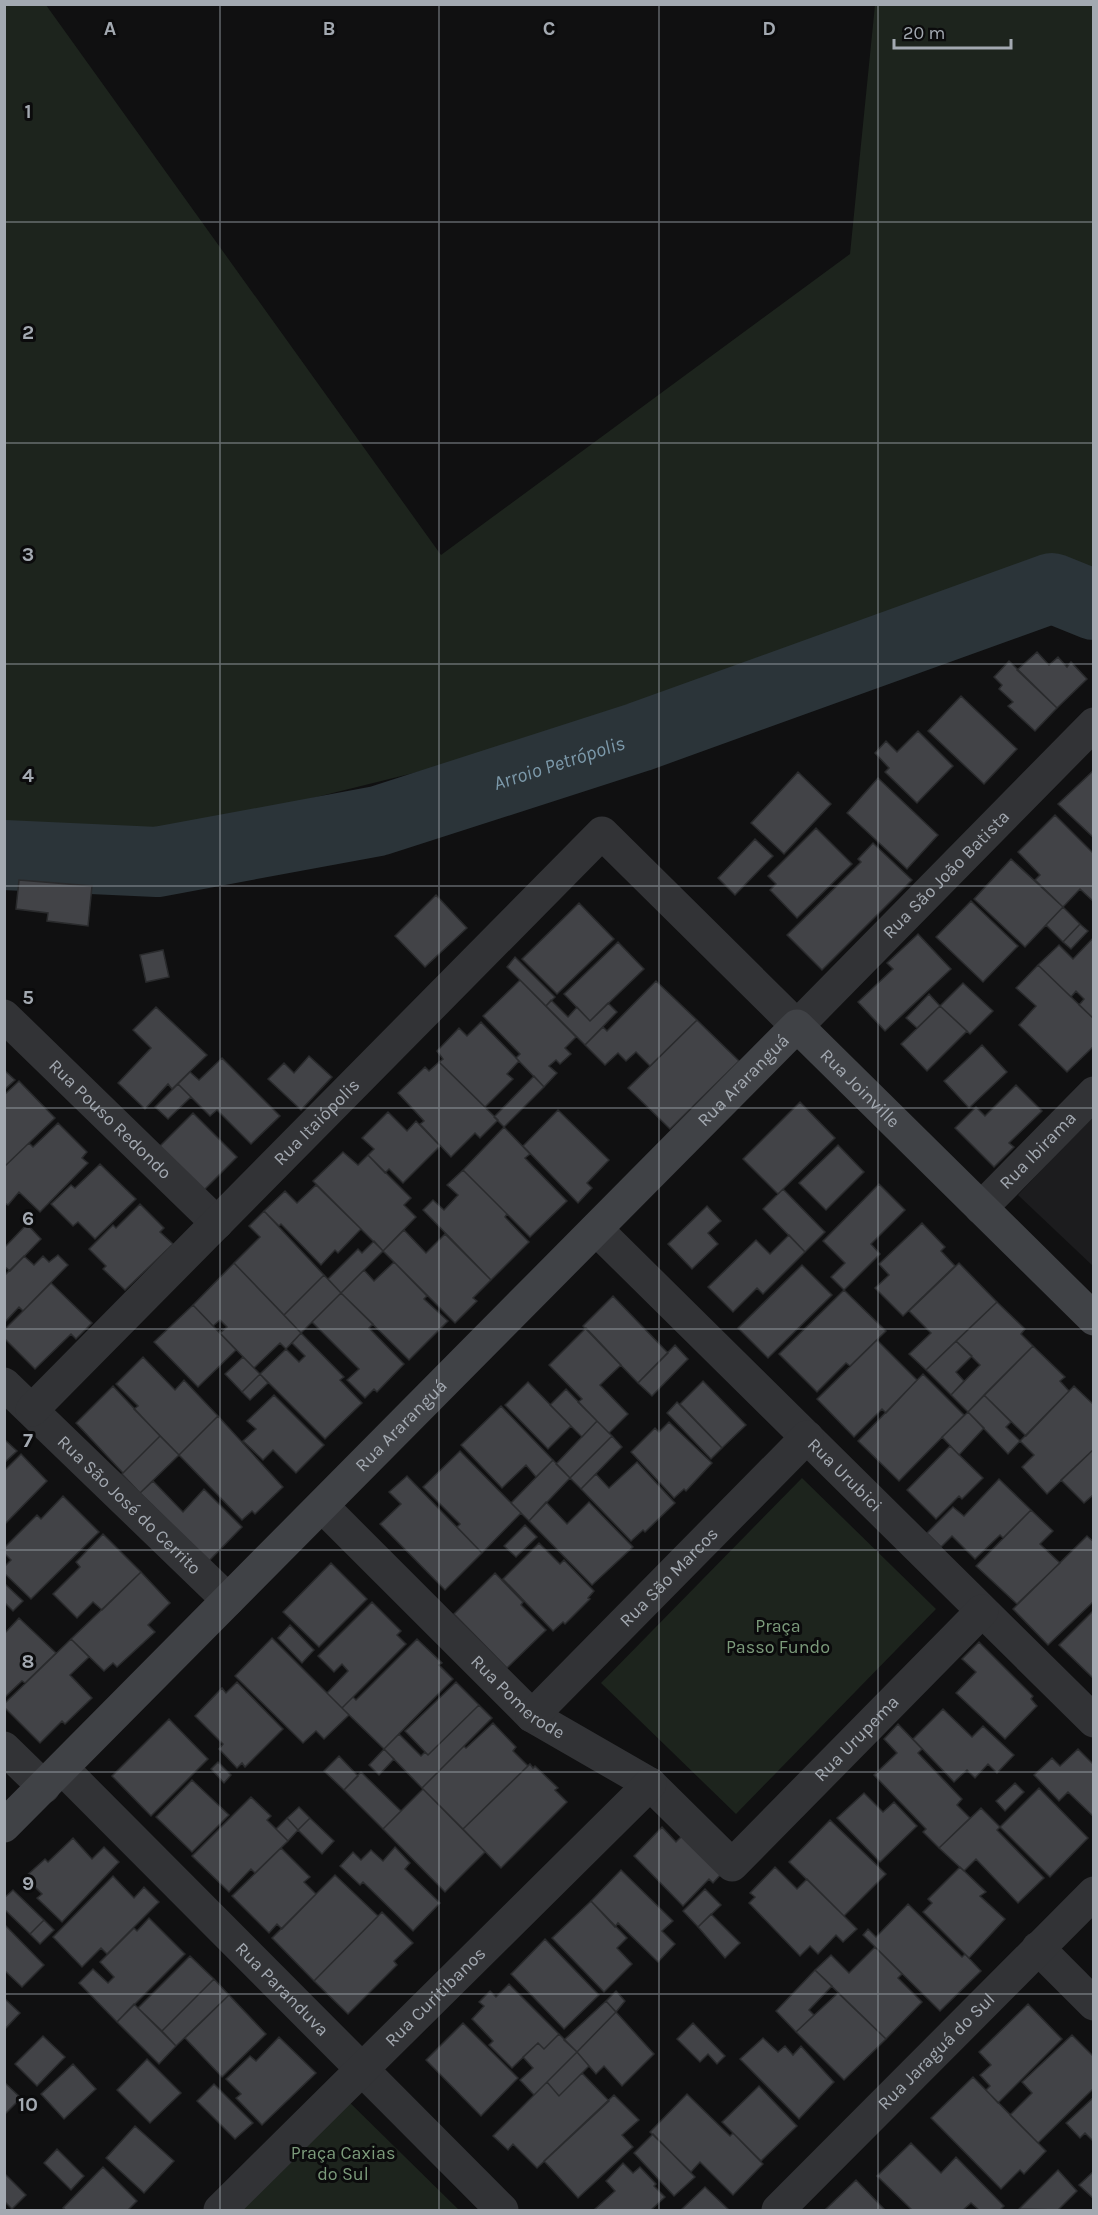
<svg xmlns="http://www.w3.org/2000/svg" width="1098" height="2215" viewBox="0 0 1098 2215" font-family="Karla,sans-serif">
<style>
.built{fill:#1c1c1e}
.green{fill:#1d241d}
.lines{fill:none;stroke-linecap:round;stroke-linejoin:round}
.river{stroke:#2b3439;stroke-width:70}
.building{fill:#424347;stroke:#2a2b2d;stroke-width:1.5}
.street{stroke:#323336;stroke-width:33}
.secondary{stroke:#404246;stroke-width:33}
.grid{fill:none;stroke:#a3a9b1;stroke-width:1.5;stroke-opacity:0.55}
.labels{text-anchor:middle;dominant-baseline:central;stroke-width:6;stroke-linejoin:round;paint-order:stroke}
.street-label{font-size:18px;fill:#a3a9b1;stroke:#0b0b0c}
.park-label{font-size:18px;fill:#7c9b7b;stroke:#0b0b0c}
.water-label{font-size:20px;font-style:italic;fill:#7c99aa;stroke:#0b0b0c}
.grid-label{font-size:20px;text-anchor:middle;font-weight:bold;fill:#a3a9b1;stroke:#0b0b0c;stroke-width:6;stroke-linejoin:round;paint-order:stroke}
</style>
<rect width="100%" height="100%" fill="#101011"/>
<path class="built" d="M1093,1115V1266L1018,1195Z"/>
<path class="green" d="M4,5H46L441,555L850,254L875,5H1093V605L5,874Z
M802,1478L936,1609L736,1814L601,1683Z
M343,2096L459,2210H236Z"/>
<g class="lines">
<path class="river" id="s1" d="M4,855L157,862L378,821L639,737L1052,588L1094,605"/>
</g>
<path class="building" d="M1037,652L1049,665L1058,657L1067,667L1071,662L1087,679L1057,708L1017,670Z
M1009,661L1057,708L1035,731L1008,706L1013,702L999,689L1002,685L994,677Z
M961,696L1017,749L984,784L928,731Z
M918,731L953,766L917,803L885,772L889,768L875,753L886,741L897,752Z
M1094,770V838L1058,804Z
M798,772L831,804L784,854L751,823Z
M878,778L938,835L907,869L847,813Z
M1055,815L1094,854V902L1080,889L1063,907L1035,880L1040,875L1018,852Z
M816,828L852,864L797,918L770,890L776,884L768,876Z
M755,839L773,856L735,895L718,878Z
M873,843L912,880L822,970L787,935L861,862L858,859Z
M1011,859L1063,907L1025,947L974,899Z
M19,880L92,886L88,926L47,921L48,913L16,909Z
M436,895L467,928L425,967L395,936Z
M971,901L1018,946L983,982L936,937Z
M579,903L614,939L557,994L522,959Z
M1063,907L1080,924L1063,942L1046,925Z
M1080,924L1088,931L1071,949L1063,942Z
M918,934L951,969L885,1031L858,1002L893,969L887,963Z
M1094,937V1019L1079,1005L1084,999L1076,991L1071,997L1038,965L1059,945L1073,959Z
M618,942L644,969L590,1021L564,994Z
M163,950L169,977L146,982L140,955Z
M515,957L555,997L546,1006L507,967Z
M1038,965L1094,1019V1046L1067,1072L1019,1025L1036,1006L1016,988Z
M520,980L576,1037L565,1048L571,1054L560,1064L556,1060L549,1066L557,1073L544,1087L516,1058L520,1054L483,1016Z
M656,981L697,1020L650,1066L636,1052L626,1061L618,1053L605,1065L585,1045L603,1027L607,1031Z
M963,983L993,1011L970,1034L940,1006Z
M929,994L940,1006L917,1028L906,1018Z
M551,1000L568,1017L577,1007L590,1021L608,1003L617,1012L585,1045L546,1006Z
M940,1006L967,1031L927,1071L901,1044Z
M156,1007L207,1055L172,1089L168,1084L145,1109L118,1083L151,1048L133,1030Z
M697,1020L739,1061L670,1129L628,1088Z
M481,1022L519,1061L507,1074L513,1079L485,1107L439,1062L443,1059L437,1051L459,1028L467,1036Z
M982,1045L1007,1072L969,1108L944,1081Z
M309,1056L332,1077L301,1110L268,1079L284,1063L294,1073Z
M222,1058L280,1116L251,1144L217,1110L210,1116L178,1084L190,1072L199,1080Z
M439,1062L498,1120L480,1138L475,1133L451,1157L420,1124L424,1121L398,1093L425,1067L429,1071Z
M4,1070L15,1080L4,1090Z
M534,1076L544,1087L504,1127L494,1117Z
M19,1081L55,1118L4,1167V1095Z
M178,1084L191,1097L168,1119L155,1107Z
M1016,1085L1042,1111L1009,1143L1014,1147L994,1167L955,1128L976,1107L985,1116Z
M800,1102L835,1138L778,1194L743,1159Z
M558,1110L609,1160L587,1183L592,1188L578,1203L523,1146Z
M388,1112L407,1131L416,1121L440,1146L403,1183L389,1169L385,1173L368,1155L374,1149L362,1138Z
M193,1113L237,1157L203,1191L159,1147Z
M58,1123L87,1152L82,1158L88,1163L40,1212L19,1192L8,1205L4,1203V1167L29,1143L33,1147Z
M504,1127L530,1154L525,1158L567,1201L530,1237L463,1170Z
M838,1145L864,1172L826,1210L799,1183Z
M343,1152L358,1165L368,1155L411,1198L404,1205L416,1217L383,1251L313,1181Z
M100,1164L136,1199L95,1239L78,1222L73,1226L51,1204L71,1185L75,1188Z
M463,1170L507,1214L505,1217L529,1242L491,1280L423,1210L433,1200L444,1210L458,1195L447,1185Z
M879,1184L905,1210L871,1244L880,1254L844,1290L831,1277L845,1263L823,1241Z
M316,1185L361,1229L338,1253L335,1250L321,1265L281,1224L279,1226L264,1211L285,1191L297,1203Z
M783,1189L825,1232L805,1252L763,1209Z
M140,1204L164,1228L160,1232L173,1244L125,1290L103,1269L106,1266L89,1249L113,1225L116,1228Z
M707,1206L721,1221L708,1233L718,1244L692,1269L668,1244Z
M264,1211L324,1275L284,1315L234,1263L260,1237L249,1226Z
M922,1223L945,1247L941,1251L955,1266L903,1316L875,1288L889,1275L879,1264Z
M27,1224L41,1239L10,1271L4,1266V1248Z
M404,1230L426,1253L445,1234L491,1280L473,1298L477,1301L455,1323L383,1251Z
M789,1235L805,1252L763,1294L757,1288L733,1312L708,1287L756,1240L770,1254Z
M374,1241L383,1251L341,1293L328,1279L358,1249L362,1253Z
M58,1255L68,1265L23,1311L19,1307L4,1323V1276L24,1256L34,1265L43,1256L49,1262Z
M394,1262L427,1296L424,1299L448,1321L409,1360L341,1293L364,1270L374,1281Z
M234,1263L301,1333L286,1349L280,1343L254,1368L220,1333L227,1327L220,1320L213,1326L193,1305Z
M959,1263L997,1302L926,1370L909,1354L931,1333L909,1311Z
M802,1265L832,1295L768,1358L738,1328Z
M324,1275L341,1293L301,1333L284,1315Z
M51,1283L92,1323L76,1339L71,1334L35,1369L4,1338V1330Z
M844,1290L886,1331L850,1366L846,1363L817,1392L779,1354Z
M341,1293L373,1324L369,1328L404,1364L377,1392L374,1389L365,1398L347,1380L359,1369L312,1322Z
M613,1296L668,1353L638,1383L583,1326Z
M997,1302L1025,1329L1021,1334L1033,1346L968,1412L951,1395L980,1365L956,1341Z
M193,1305L236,1350L198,1387L154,1342Z
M586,1328L621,1365L600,1385L628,1414L609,1433L578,1402L582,1399L549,1365Z
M301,1333L344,1377L340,1380L362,1403L325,1439L260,1374L286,1349L299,1362L305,1356L292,1343Z
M877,1340L917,1380L886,1413L882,1409L854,1437L817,1399Z
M956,1341L972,1356L956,1372L964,1381L951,1395L926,1370Z
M675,1345L688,1359L652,1396L638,1383Z
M1033,1346L1065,1377L1060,1381L1069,1391L1026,1436L984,1395Z
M143,1357L175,1390L184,1380L218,1416L179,1455L134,1409L138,1406L116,1384Z
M243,1357L260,1374L242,1392L225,1374Z
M260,1374L268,1383L250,1400L242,1392Z
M923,1374L964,1415L899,1481L858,1441Z
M703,1381L746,1425L722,1448L680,1404Z
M528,1382L571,1426L548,1449L505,1405Z
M113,1386L160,1436L123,1473L76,1423Z
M1074,1386L1094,1405V1449L1047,1494L1022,1467L1034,1455L1020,1441Z
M566,1389L597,1421L582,1437L550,1405Z
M274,1395L324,1445L296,1473L273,1450L263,1460L243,1441L256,1429L247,1421Z
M984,1395L1011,1422L1006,1427L1020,1441L1008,1454L968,1412Z
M677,1402L722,1448L711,1459L667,1413Z
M501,1406L553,1460L536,1477L526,1465L502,1488L461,1445Z
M968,1412L984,1428L959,1455L942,1437Z
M218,1416L283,1487L255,1514L252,1511L242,1520L179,1455Z
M597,1421L612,1436L570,1478L556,1464Z
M669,1422L712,1463L686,1491L684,1489L674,1498L631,1452L655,1428L659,1432Z
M160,1436L179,1455L140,1493L122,1474Z
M612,1436L622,1447L581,1489L570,1478Z
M4,1439L17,1451L4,1463Z
M950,1446L983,1478L962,1499L959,1496L936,1519L907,1490Z
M1094,1449V1497L1092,1496L1084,1503L1061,1480Z
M460,1451L521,1513L482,1553L457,1527L460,1524L423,1487Z
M21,1454L47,1481L4,1525V1471Z
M553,1460L570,1478L529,1521L511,1503Z
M637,1462L675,1503L645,1532L643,1530L631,1541L581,1489L596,1474L609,1488Z
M407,1476L482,1553L445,1590L380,1524L401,1504L389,1492Z
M999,1479L1031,1510L1003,1538L1000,1535L975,1559L952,1536L941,1547L927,1533L953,1507L964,1516Z
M153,1481L183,1512L204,1489L242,1527L209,1561L140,1493Z
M63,1496L99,1532L31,1599L4,1573V1567L11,1560L4,1553V1548L37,1515L41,1519Z
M546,1502L567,1524L589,1502L633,1547L592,1585L529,1521Z
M1031,1510L1053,1531L1040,1544L1060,1563L1017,1604L976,1566Z
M525,1525L537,1537L516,1557L504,1546Z
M103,1534L141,1572L102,1610L93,1602L77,1618L53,1594L80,1567L76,1562Z
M1087,1536L1094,1542V1601L1048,1645L1013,1609Z
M539,1543L560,1564L564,1560L594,1591L588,1598L590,1599L565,1624L563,1622L553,1631L503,1579Z
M331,1563L367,1599L319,1647L283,1612Z
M141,1572L170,1603L148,1625L155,1632L117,1667L113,1663L104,1671L71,1639Z
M495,1573L523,1602L521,1605L546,1630L507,1668L454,1614Z
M4,1583L23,1601L13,1611L4,1602Z
M372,1602L401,1631L397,1635L406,1644L342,1708L327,1693L348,1671L342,1664L334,1672L318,1656Z
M1094,1610V1679L1059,1645Z
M19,1618L56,1653L25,1683L22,1681L4,1698V1634Z
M290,1625L314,1650L302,1663L278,1638Z
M272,1638L349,1715L324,1739L316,1731L303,1743L235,1676Z
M71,1639L89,1657L70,1675L92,1698L65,1724L62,1721L40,1743L4,1707V1704Z
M417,1639L442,1663L439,1665L453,1679L384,1749L342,1708L353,1697L356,1700Z
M979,1642L1033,1696L1031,1699L1037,1706L1005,1739L956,1693L976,1672L962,1659Z
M237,1682L283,1729L245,1767L242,1763L237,1768L219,1749L223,1744L195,1716L222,1688L226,1693Z
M456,1682L479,1705L428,1755L405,1731Z
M479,1705L492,1718L422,1788L384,1749L399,1734L421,1756L425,1752L428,1755Z
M943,1709L972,1737L983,1726L1014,1755L997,1773L988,1764L975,1778L967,1770L954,1782L913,1739Z
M169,1719L208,1759L151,1816L112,1776Z
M493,1723L516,1747L513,1751L528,1766L463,1829L422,1788L464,1746L466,1748Z
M898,1724L922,1749L918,1753L962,1799L957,1805L970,1818L939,1848L923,1832L926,1829L874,1775L897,1753L884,1739Z
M384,1749L394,1759L379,1775L369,1765Z
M1078,1749L1094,1765V1817L1068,1792L1059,1801L1034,1775L1052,1758L1060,1766Z
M339,1756L358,1776L344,1790L324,1771Z
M218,1762L231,1775L224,1783L211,1769Z
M530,1764L533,1768L535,1766L558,1788L555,1790L567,1802L501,1868L463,1829Z
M361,1772L401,1811L383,1829L344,1790Z
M192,1780L229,1815L192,1852L156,1817Z
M1015,1783L1024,1792L1005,1811L996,1801Z
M1039,1788L1088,1838L1050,1877L1000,1827Z
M423,1789L485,1852L445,1892L383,1829Z
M864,1793L883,1812L894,1802L917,1826L880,1862L837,1818Z
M251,1797L271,1816L267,1820L288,1841L255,1873L251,1869L229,1892L192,1856Z
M299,1807L310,1818L298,1830L287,1818Z
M981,1808L1000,1827L997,1830L1044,1878L1018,1903L976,1859L964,1871L939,1848Z
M287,1818L298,1830L288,1841L276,1829Z
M310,1818L334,1841L322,1854L298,1830Z
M830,1820L886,1874L844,1916L789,1862Z
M662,1827L676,1842L685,1833L723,1872L713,1883L709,1879L683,1906L634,1856Z
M73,1838L92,1859L104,1847L119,1862L62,1922L37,1898L42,1894L25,1877L45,1859L48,1862Z
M395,1847L410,1863L405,1869L440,1903L413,1931L363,1882L360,1885L340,1866L353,1852L361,1860L371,1850L383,1861Z
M281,1848L310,1877L304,1882L316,1894L282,1929L277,1924L269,1933L232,1896Z
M775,1867L797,1889L807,1879L857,1929L843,1942L836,1935L818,1954L810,1946L800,1956L749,1903L755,1897L750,1893Z
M960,1867L986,1892L980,1896L1005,1919L969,1958L923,1912L932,1903L928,1899Z
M621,1870L673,1921L662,1931L675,1944L658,1962L618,1923L615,1927L591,1901Z
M335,1875L378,1916L314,1981L272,1938Z
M113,1876L134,1898L144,1887L159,1902L107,1954L101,1948L82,1967L53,1937Z
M705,1889L721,1905L698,1927L683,1911Z
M13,1890L44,1920L30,1934L4,1909V1898Z
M591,1901L627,1938L617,1948L632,1964L604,1992L552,1938Z
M908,1904L962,1957L965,1954L981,1971L940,2011L863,1935L868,1929L876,1937Z
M382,1912L413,1943L394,1961L397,1965L348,2014L314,1981Z
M711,1914L740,1943L725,1958L698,1927Z
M149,1918L185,1954L117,2022L79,1983L93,1969L108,1983L114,1977L100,1962L134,1928L137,1931Z
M44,1920L54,1930L40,1944L30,1934Z
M4,1924L44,1965L22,1987L4,1970Z
M545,1939L599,1995L564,2029L511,1974Z
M875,1947L902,1974L898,1978L922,2002L886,2039L815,1970L831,1955L849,1973Z
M190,1956L214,1979L162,2031L138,2008Z
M815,1970L832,1986L809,2010L814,2015L796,2032L776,2011Z
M214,1979L229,1995L176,2046L162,2031Z
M509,1984L559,2034L544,2049L538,2043L512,2068L489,2045L493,2041L472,2019L484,2006L479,2002L490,1991L496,1997Z
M616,1991L625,2001L616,2012L606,2001Z
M838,1993L886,2039L844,2080L796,2032Z
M229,1995L266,2034L222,2077L185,2038Z
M4,1998L20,2013L4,2030Z
M606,2001L616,2012L577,2052L564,2040Z
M134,2004L176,2046L159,2064L117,2022Z
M1028,2004L1062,2039L998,2103L986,2090L990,2086L980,2075L991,2065L979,2052Z
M616,2012L654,2054L622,2086L604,2066L596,2074L577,2052Z
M463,2023L518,2078L481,2116L426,2060Z
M693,2023L725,2056L717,2064L708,2054L700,2062L677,2039Z
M559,2034L577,2052L534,2095L520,2080L533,2068L523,2057L538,2043L544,2049Z
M1072,2035L1094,2057V2088L1038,2143L1010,2115L1032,2093L1022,2082Z
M43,2036L65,2057L37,2086L15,2064Z
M279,2037L316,2073L262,2125L236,2098L241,2094L226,2079L250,2056L256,2061Z
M763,2038L778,2052L785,2046L793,2055L801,2046L834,2082L799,2119L740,2059Z
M577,2052L589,2066L559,2096L547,2082Z
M147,2059L181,2093L150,2123L117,2090Z
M73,2064L96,2089L64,2119L41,2094Z
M582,2073L609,2101L537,2168L513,2144L508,2150L493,2136L547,2082L559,2096Z
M973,2077L1046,2151L1024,2174L1020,2170L1001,2189L931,2118Z
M4,2082L21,2098L4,2115Z
M214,2084L253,2123L235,2139L197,2101Z
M759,2086L797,2126L761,2161L722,2122Z
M687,2094L730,2136L733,2133L763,2164L733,2195L700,2162L691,2172L650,2132Z
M614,2095L639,2120L622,2135L633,2147L578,2198L544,2161Z
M1094,2097V2142L1085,2133L1080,2138L1066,2123Z
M135,2126L174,2161L144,2193L106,2158Z
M653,2134L695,2177L674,2196L634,2153Z
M911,2143L941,2173L956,2157L1004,2206L1000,2210H979L971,2203L963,2210H912L877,2176Z
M57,2149L84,2176L71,2190L44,2163Z
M623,2163L633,2173L640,2167L656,2184L654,2186L665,2197L651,2210H594L615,2191L606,2181Z
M103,2167L137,2201L128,2210H66L63,2208Z
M1058,2170L1077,2191L1058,2210L1019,2209Z
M1094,2171V2199L1079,2185Z
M4,2173L26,2195L12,2209L4,2201Z
M856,2180L885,2210H825Z
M705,2187L729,2210H681Z"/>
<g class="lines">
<g class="street">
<path id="s2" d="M4,1016L217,1223"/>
<path id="s3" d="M981,1208L1094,1093"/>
<path id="s4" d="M596,1229L1094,1721"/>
<path id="s5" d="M4,1384L228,1600"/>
<path id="s6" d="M32,1410L602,833L797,1026L1094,724"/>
<path id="s7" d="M322,1506L532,1716L650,1784L732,1865L982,1611"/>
<path id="s8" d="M532,1716L807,1437"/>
<path d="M4,1748L44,1787"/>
<path id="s9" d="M62,1768L502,2210"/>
<path d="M1038,1948L1094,2004"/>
<path id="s10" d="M220,2210L650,1784"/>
<path id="s11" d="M778,2210L1094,1893"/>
</g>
<path class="secondary" id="s12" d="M4,1826L797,1026L1094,1319"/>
</g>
<path class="grid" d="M220,4V2210M439,4V2210M659,4V2210M878,4V2210M4,222H1094M4,443H1094M4,664H1094M4,886H1094M4,1108H1094M4,1329H1094M4,1550H1094M4,1772H1094M4,1994H1094"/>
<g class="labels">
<g class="street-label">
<text stroke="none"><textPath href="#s6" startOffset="1298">Rua São João Batista</textPath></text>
<text stroke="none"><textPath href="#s12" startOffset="1050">Rua Araranguá</textPath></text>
<text stroke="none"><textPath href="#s12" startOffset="1215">Rua Joinville</textPath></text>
<text stroke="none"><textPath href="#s2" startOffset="148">Rua Pouso Redondo</textPath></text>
<text stroke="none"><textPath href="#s6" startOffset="405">Rua Itaiópolis</textPath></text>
<text stroke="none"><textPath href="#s3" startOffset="81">Rua Ibirama</textPath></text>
<text stroke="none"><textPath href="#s12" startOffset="564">Rua Araranguá</textPath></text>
<text stroke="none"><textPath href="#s4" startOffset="350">Rua Urubici</textPath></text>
<text stroke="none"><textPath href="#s5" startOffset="174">Rua São José do Cerrito</textPath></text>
<text stroke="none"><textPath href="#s8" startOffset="195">Rua São Marcos</textPath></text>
<text stroke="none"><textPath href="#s7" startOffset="274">Rua Pomerode</textPath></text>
<text stroke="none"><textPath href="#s7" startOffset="726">Rua Urupema</textPath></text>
<text stroke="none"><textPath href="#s9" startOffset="312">Rua Paranduva</textPath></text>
<text stroke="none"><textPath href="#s10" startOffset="303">Rua Curitibanos</textPath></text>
<text stroke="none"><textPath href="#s11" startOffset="224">Rua Jaraguá do Sul</textPath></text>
</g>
<g class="park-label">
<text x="778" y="1626">Praça<tspan x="778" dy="21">Passo Fundo</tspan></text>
<text x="343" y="2153">Praça Caxias<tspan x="343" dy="21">do Sul</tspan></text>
</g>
<g class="water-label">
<text stroke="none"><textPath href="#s1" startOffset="568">Arroio Petrópolis</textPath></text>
</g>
</g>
<g class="grid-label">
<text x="110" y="35">A</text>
<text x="329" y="35">B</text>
<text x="549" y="35">C</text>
<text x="769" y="35">D</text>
<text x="28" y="118">1</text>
<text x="28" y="339">2</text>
<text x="28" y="561">3</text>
<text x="28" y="782">4</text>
<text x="28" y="1004">5</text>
<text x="28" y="1225">6</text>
<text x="28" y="1447">7</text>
<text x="28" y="1668">8</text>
<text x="28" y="1890">9</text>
<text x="28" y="2111">10</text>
</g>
<rect width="1098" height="2215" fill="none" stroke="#a3a9b1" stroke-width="12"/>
<path d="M894 39v9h117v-9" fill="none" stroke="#a3a9b1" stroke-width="3"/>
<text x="903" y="39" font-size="18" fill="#a3a9b1" stroke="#0b0b0c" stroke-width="4.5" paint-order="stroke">20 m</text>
</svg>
